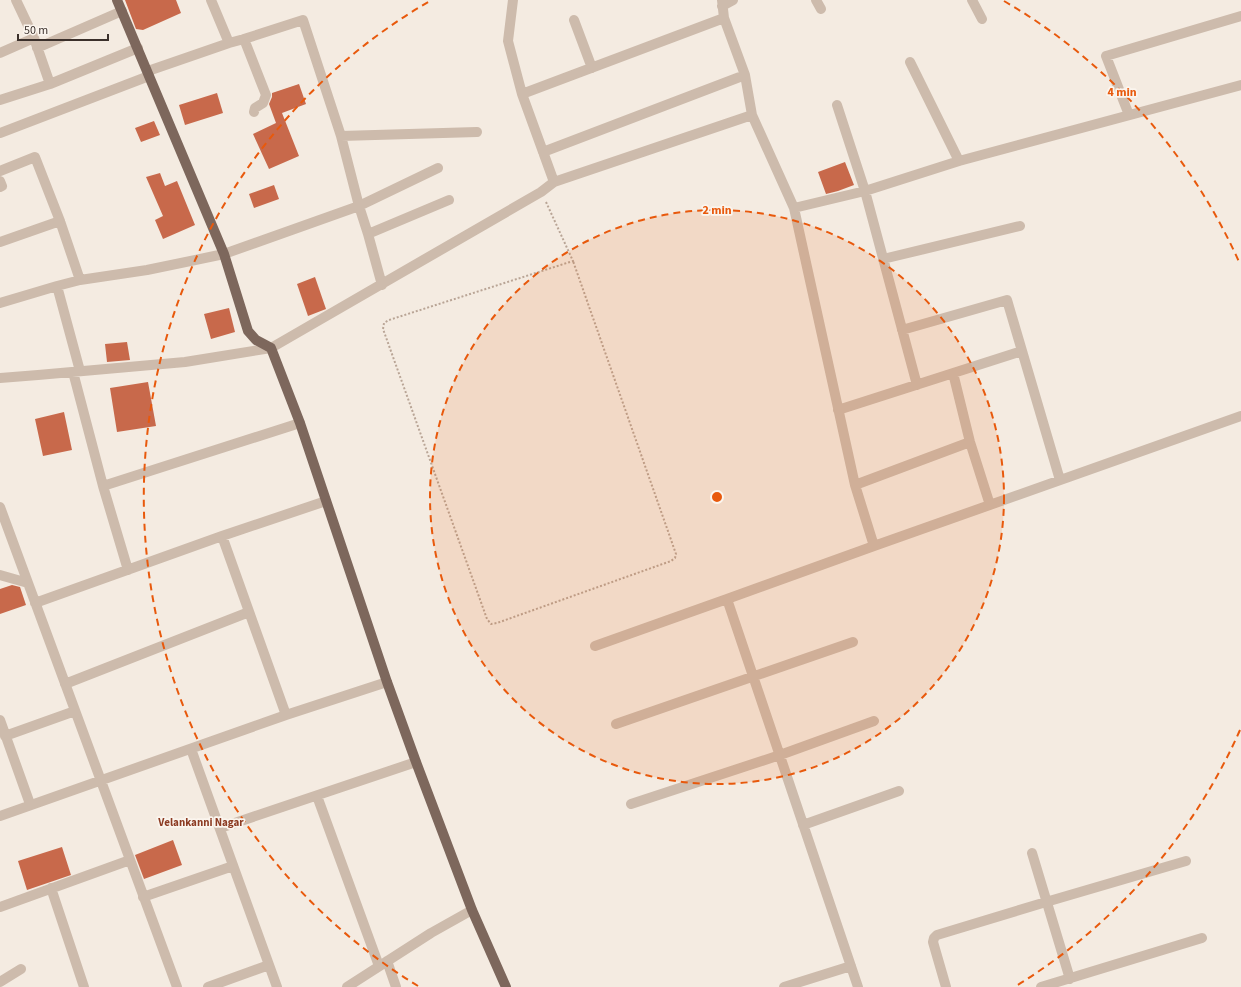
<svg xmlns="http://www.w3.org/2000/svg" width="1241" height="987" viewBox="0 0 1241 987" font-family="'Source Sans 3',sans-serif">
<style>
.building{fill:#c8694b}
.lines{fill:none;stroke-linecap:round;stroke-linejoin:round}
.path{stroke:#b9a596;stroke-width:2;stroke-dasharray:2 2;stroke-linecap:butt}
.minor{stroke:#cdbbac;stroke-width:10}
.major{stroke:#7d675c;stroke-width:10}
.ring{fill:none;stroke:#e8590c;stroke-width:2;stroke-dasharray:7 5}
.labels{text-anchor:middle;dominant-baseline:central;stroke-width:3.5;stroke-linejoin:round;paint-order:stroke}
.neighbourhood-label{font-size:11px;font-weight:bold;fill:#8c3b22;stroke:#fbf5ee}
.centre{fill:#e8590c;stroke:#fbf5ee;stroke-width:2}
.ring-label{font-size:12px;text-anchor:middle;font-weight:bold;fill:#e8590c;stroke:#fbf5ee;stroke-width:3.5;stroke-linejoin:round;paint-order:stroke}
</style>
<rect width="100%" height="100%" fill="#f4ebe1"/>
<path class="building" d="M125,0H176L181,13L143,30L136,29Z
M299,84L306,104L282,113L299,156L269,169L253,134L276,123L269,104L272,97V93Z
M217,93L223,113L185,125L179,105Z
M154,121L160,135L141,142L135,128Z
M845,162L854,185L838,191L826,194L818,172Z
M160,173L165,186L177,181L195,225L163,239L155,220L163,216L146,177Z
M274,185L279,199L254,208L249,194Z
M315,277L326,309L308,316L297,284Z
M229,308L235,332L211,339L204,314Z
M127,342L130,360L107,362L105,344Z
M148,382L156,426L117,432L110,388Z
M64,412L72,450L43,456L35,419Z
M12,585L20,587L26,605L0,614V589Z
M173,840L182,865L144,879L135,855Z
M62,847L71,875L27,890L18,861Z"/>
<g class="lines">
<path class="path" d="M546,202L573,261L389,320L384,323L383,329L487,619L491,624L497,623L671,561L675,558L676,554L573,261"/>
<path class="minor" d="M16,0L34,38L50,84
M211,0L229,43
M513,0L508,41L522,94L554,182
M722,0L724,18L745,75L752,115L794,208L855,485L874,546L727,599L858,987
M816,0L821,9
M972,0L982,19
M722,6L733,0
M574,20L592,68
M244,39L266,95L263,103L255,108L254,112
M37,48L122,11
M0,53L34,38
M910,62L959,161
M148,71L229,43L244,39L303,20L341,136L359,206L368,234L382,285
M522,94L724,18
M0,100L50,84L138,48
M837,105L865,191L917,385
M1129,115L1106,56L1241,16
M0,133L149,76
M341,136L477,132
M543,152L745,75
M0,171L35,157L60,221L80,280
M0,181L2,186L0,187
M794,208L865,191L959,161L1241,85
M368,234L449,200
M0,242L60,221
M883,259L1020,226
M57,286L80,371
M0,303L57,286L80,280L147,270L224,254L359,206L438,168
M902,330L1007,300L1060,480
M73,372L103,486L128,570
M953,373L970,442L990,505
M0,378L38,375L185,362L271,348L541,192L554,182L752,115
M838,410L1022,351
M855,485L970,442
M103,486L300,423
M0,507L177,987
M222,536L286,715
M874,546L1241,416
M0,575L28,583
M35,603L222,536L326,501
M595,646L727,599
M65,684L249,612
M0,720L30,804
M616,724L853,642
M5,736L75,711
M191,749L277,987
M317,796L379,966
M631,804L780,755L874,721
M0,816L286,715L387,682
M803,825L899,791
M220,828L416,762
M1032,853L1070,979
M51,888L84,987
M143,897L233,866
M0,907L130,860
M387,961L396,987
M0,982L21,969
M208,987L269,965
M347,987L431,933L472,910
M784,987L851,966
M946,987L933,942L934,938L937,935L1046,902L1186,861
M1041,987L1202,938"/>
<path class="major" d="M117,0L224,254L248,331L256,340L271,348L300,423L387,682L416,762L472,910L506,987"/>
</g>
<circle cx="717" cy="497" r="287" fill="#e8590c" fill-opacity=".12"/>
<g class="ring">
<circle cx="717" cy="497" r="287"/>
<path d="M1240 730A573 573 0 0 1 1016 986M418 986A573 573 0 0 1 430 1M1004 1A573 573 0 0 1 1240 264"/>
</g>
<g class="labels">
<g class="neighbourhood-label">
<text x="201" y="822">Velankanni Nagar</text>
</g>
</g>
<circle cx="717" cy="497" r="6" class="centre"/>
<g class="ring-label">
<text x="1122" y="96">4 min</text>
<text x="717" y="214">2 min</text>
</g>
<path d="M18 34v6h90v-6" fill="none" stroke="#3b302b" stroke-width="2"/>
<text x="24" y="34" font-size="12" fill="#3b302b" stroke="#fbf5ee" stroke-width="3" paint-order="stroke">50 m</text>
</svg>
